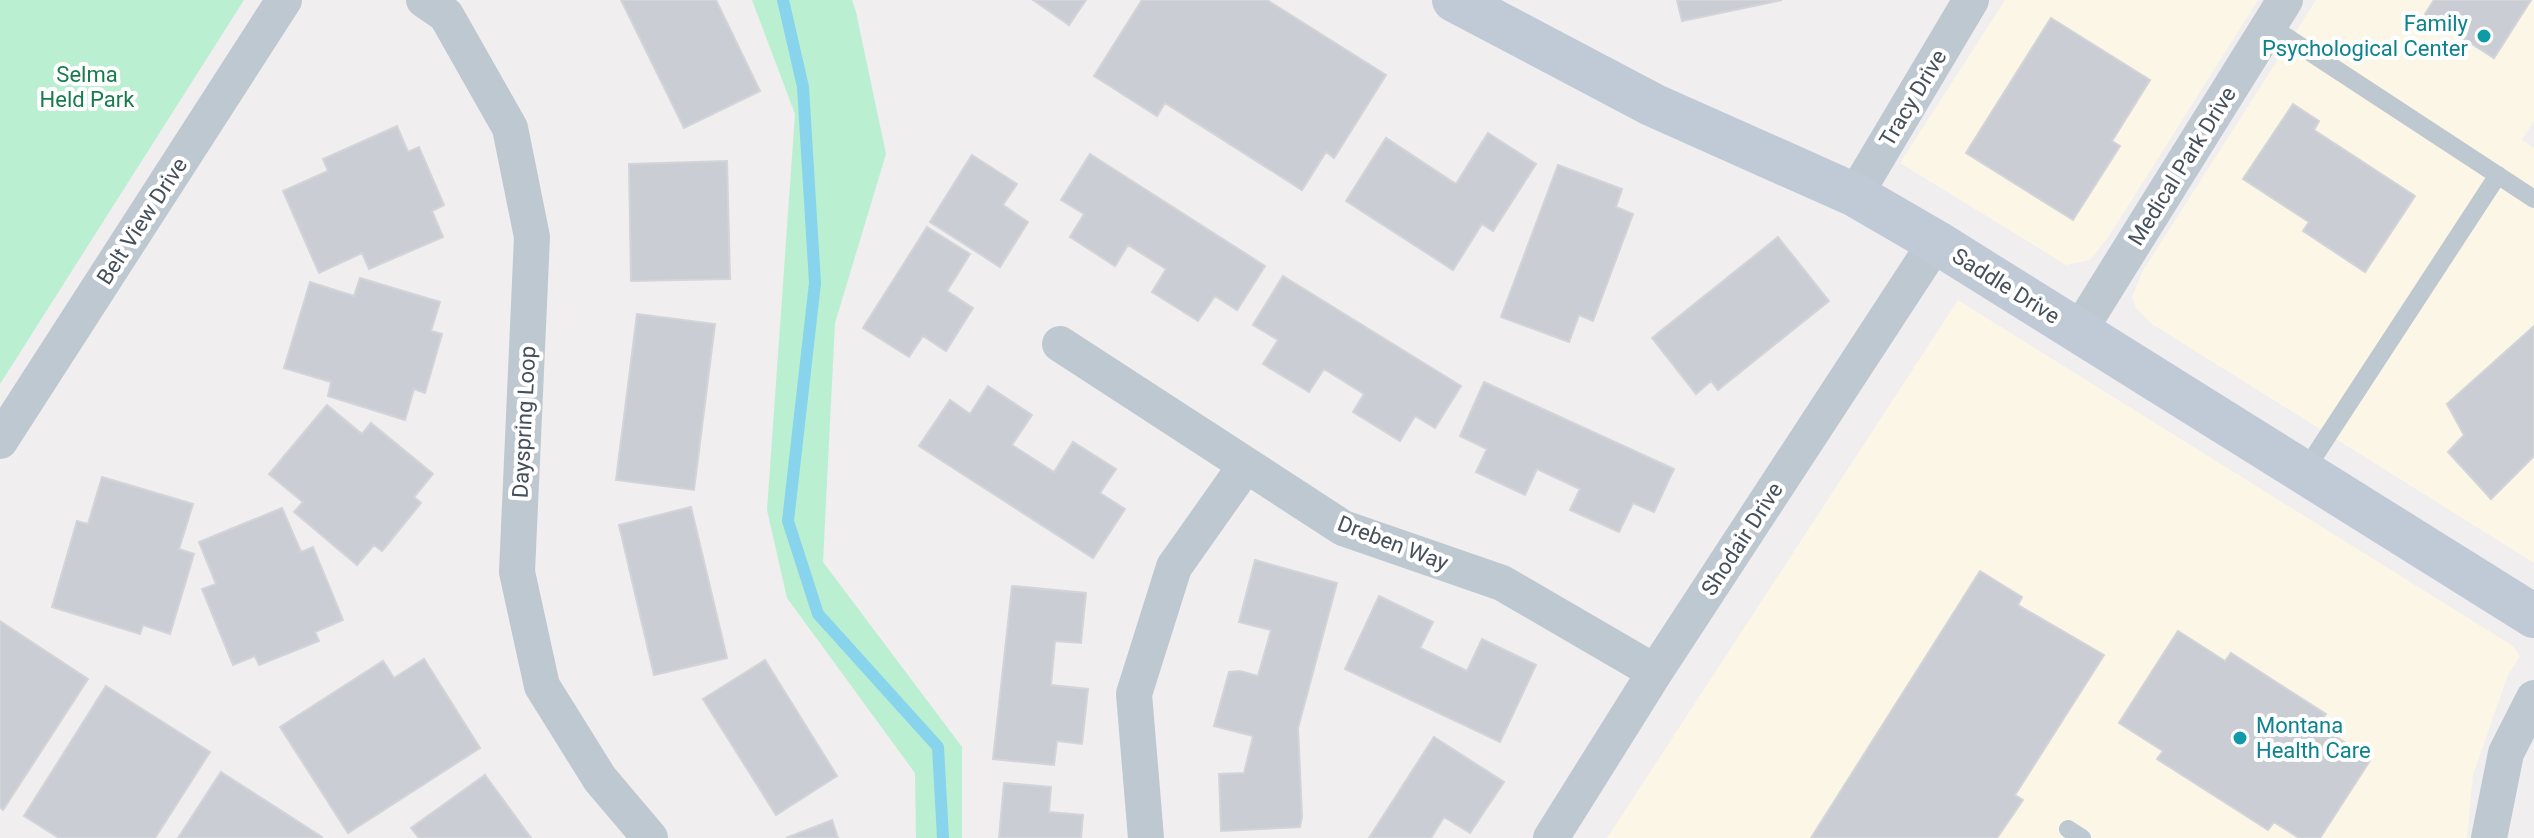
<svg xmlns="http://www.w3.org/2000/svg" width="2534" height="838" viewBox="0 0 2534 838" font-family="Roboto,sans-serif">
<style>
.commercial{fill:#fcf6e6}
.green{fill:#bbefd1}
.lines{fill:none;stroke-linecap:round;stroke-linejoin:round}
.stream{stroke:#88d4ec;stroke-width:12}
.building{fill:#cacdd3;stroke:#d2d4d9;stroke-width:2}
.lane{stroke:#bec8d0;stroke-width:18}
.street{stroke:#bec8d0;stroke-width:36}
.secondary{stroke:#c0cad7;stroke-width:44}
.culture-dot{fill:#0f9aa8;stroke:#fff;stroke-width:3}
.labels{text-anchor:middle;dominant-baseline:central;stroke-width:8;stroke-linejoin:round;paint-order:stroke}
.culture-label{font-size:22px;fill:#0d838f;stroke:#fff;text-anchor:end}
.park-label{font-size:22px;fill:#177c4c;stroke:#fff}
.street-label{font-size:22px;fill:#46505b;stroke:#fff}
</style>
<rect width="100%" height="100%" fill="#f0eeee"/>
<path class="commercial" d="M2005,0H2258L2109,236L2090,260L2066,265L1900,163Z
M2316,0H2534V121L2522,140L2534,148V563L2152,324L2136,308L2132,297L2142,272Z
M1958,300L2513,646L2520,656L2508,675L2473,775L2467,838H1607Z"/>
<path class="green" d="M0,0H244L0,384Z
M752,0H852L856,12L886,154L835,323L823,562L962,747V838H916L915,773L787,598L767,510L795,114Z"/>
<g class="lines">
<path class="stream" d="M783,0L803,87L815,283L788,521L818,614L938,747L943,838"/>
</g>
<path class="building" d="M621,0H716L760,91L684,128Z
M1033,0H1086L1069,25Z
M1142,0H1267L1386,75L1334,158L1326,152L1302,190L1165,103L1157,116L1094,76Z
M1677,0H1782L1682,21Z
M2434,0H2531L2494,58L2425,14Z
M2051,18L2150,80L2112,141L2120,146L2073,220L1966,153Z
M2293,104L2319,121L2314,130L2415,196L2365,272L2303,231L2309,222L2243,179Z
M397,126L408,152L419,147L444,205L432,211L443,237L369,269L362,253L319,273L283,191L328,171L323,159Z
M1488,133L1536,164L1493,231L1482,224L1453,270L1346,201L1386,138L1456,184Z
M1090,154L1265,266L1237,310L1215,296L1198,321L1152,292L1166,269L1128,245L1115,266L1070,237L1084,214L1061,200Z
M972,155L1017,184L1003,205L1028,222L1000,267L930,222Z
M727,161L730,279L631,281L629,164Z
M1558,165L1622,189L1616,207L1633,214L1593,321L1579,315L1569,342L1501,317Z
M927,227L970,254L947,291L973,308L946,351L923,336L909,357L863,328Z
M1778,237L1829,301L1718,390L1711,381L1696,394L1652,338Z
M1283,276L1461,386L1435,428L1415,416L1400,441L1353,412L1364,394L1324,369L1309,392L1263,364L1278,340L1253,325Z
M360,278L440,302L431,331L442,334L425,393L414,389L405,420L328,396L331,382L284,368L310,282L354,296Z
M637,314L715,324L694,490L616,480Z
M2534,326V456L2491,499L2448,452L2464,435L2447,404Z
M1484,382L1674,469L1654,512L1633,503L1619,532L1570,510L1580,489L1537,469L1525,495L1476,472L1487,449L1460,436Z
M988,386L1032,415L1012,445L1054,472L1073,442L1116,469L1100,493L1125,509L1093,558L919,446L950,400L970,414Z
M327,405L362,434L371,423L433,474L414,497L421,503L382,551L374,545L357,565L294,512L303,502L269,474Z
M102,477L193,504L179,549L194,554L170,634L143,625L140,634L52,607L77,521L88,524Z
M691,507L727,658L654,675L619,525Z
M282,508L301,552L313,547L343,620L315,632L319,641L259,665L255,656L233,665L202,589L216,584L199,542Z
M1255,560L1337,583L1298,728L1302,816L1300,827L1221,831L1219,774L1244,773L1253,736L1214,726L1229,672L1240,671L1258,676L1271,630L1239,622Z
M1980,571L2022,597L2018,605L2104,655L2015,795L2023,800L1997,838H1811Z
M1012,586L1086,593L1081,643L1055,641L1051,685L1088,689L1082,744L1057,741L1054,765L993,759Z
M1379,596L1433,622L1420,648L1467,671L1482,639L1536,665L1500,742L1345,669Z
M0,621L88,679L3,810L0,807Z
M2178,631L2225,661L2231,653L2326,714L2318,725L2371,759L2320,838H2299L2274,822L2268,830L2157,759L2163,751L2119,723Z
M424,659L480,748L348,833L280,727L383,661L394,678Z
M765,660L837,776L776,815L703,699Z
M106,686L210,752L155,838H59L24,816Z
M1434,737L1504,782L1470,833L1444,817L1431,838H1369Z
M221,772L322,837V838H178Z
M485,775L531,838H419L411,828Z
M1004,783L1051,787L1049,812L1083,815L1081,838H999Z
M832,820L838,838H786Z"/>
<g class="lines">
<path class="lane" d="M2270,26L2534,199
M2304,472L2498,175
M2068,829L2082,838"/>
<path class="street" d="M424,0L446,15L510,128L532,237L517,572L542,686L600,779L650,838
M1855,195L1971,0
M2079,331L2285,0
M1060,344L1343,528L1502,583L1655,672
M0,441L284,0
M1146,838L1134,694L1174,567L1246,465
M1551,838L1655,672L1936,242
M2489,838L2506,753L2534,698"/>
<path class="secondary" d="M1454,0L1653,105L1855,195L1936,242L2534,616"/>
</g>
<g class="culture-dot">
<circle cx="2484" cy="36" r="8"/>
<circle cx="2240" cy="738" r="8"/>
</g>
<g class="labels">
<g class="culture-label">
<text x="2468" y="23">Family<tspan x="2468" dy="25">Psychological Center</tspan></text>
<text x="2256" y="725" text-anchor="start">Montana<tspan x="2256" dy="25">Health Care</tspan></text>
</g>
<g class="park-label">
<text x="87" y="74">Selma<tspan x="87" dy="25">Held Park</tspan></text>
</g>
<g class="street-label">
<text transform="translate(1913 98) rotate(-59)">Tracy Drive</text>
<text transform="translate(2182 166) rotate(-58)">Medical Park Drive</text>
<text transform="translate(142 221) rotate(-57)">Belt View Drive</text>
<text transform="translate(2006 286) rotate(32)">Saddle Drive</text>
<text transform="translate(524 422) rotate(-87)">Dayspring Loop</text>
<text transform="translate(1742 539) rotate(-57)">Shodair Drive</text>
<text transform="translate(1393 543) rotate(21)">Dreben Way</text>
</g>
</g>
</svg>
